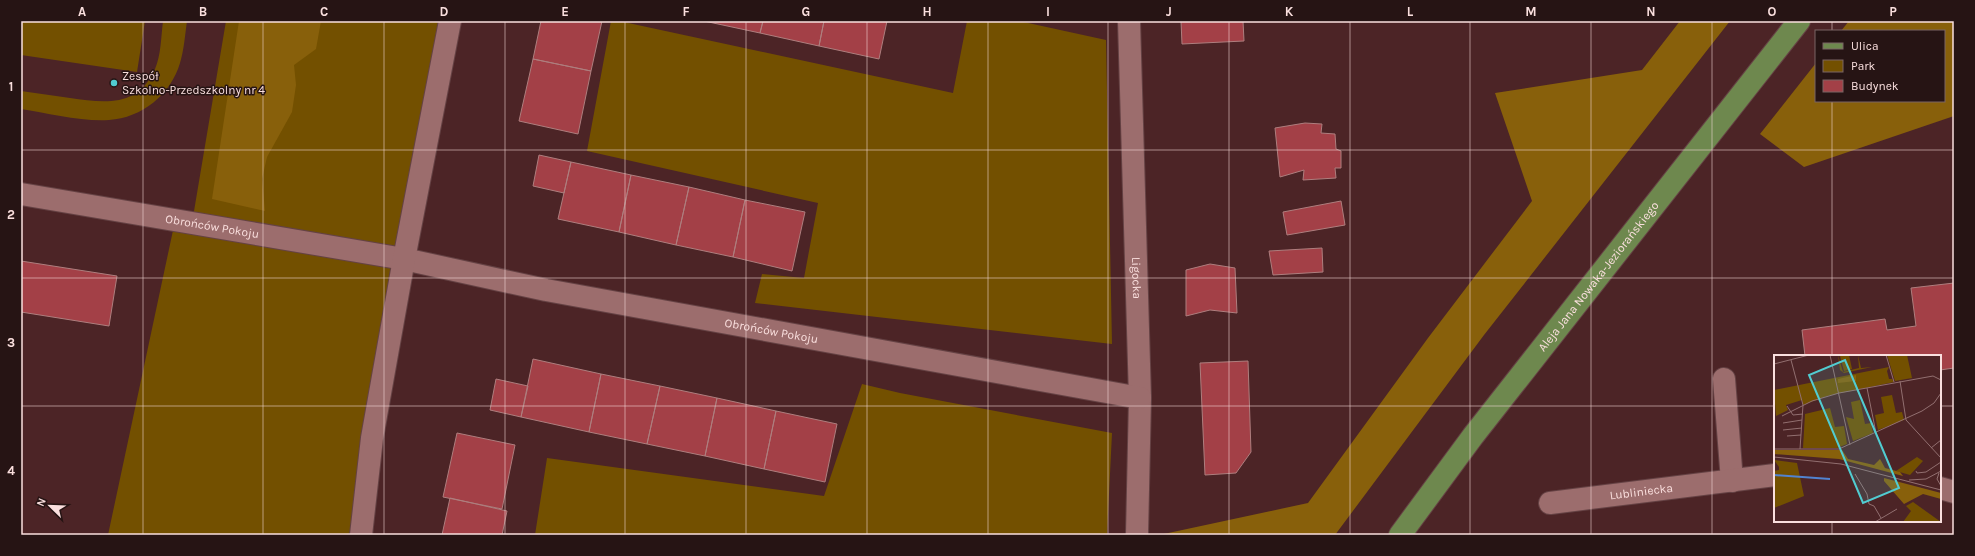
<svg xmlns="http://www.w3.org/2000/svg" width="1975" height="556" viewBox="0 0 1975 556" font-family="Karla,sans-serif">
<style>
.green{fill:#735000}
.forest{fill:#88600b}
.building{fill:#a34047;stroke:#ae7e7e}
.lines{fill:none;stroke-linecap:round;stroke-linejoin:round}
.street-casing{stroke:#654244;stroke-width:24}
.primary-casing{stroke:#654244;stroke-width:24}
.street{stroke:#9c6d6d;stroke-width:22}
.primary{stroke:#6e884e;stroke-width:22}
.grid{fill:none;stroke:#fadfde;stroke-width:1;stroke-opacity:0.55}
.poi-dot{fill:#51ccd1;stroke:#261414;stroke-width:1.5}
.labels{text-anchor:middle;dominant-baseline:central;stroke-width:3;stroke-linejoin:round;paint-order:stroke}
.poi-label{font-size:12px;fill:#fadfde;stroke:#261414;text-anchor:start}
.street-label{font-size:12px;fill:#fadfde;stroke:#261414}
.inset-river{fill:none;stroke:#5183d0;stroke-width:2}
.inset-road{fill:none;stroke:#926f70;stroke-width:1}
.view{fill:#51ccd1;fill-opacity:0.15;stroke:#51ccd1;stroke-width:2}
.inset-edge{fill:none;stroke:#fadfde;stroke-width:2}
.neatline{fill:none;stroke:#fadfde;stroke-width:1.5}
.grid-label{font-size:13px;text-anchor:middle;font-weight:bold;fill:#fadfde}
</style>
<rect width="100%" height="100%" fill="#4c2426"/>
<path class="green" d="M21,21H145L137,72L21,55Z
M163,21H187C185,35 184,50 180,63C171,94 142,118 109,120C83,122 47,113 21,109V91C37,93 54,96 70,98C104,103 138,108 155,69C161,55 161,37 163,21Z
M226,21H450L361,535H108L175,221L192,223Z
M611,21H619L953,93L967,21H1019L1106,40L1112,344L755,303L762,274L804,278L818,203L587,151Z
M862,384L900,393L1112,433L1107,535H535L547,458L824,496Z"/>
<path class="forest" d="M239,21H321L316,49L294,65L296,85L292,112L267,157L262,179L265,211L212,199Z
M1680,21H1730L1484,335L1335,535H1159L1308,503L1428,338L1532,201L1495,93L1642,70Z
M1849,21H1954V116L1804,167L1760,134L1816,63V101H1944V31H1841Z"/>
<path class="building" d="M541,21H602L591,71L533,59Z
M704,21H763L760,33Z
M763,21H824L819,46L760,33Z
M824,21H887L879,59L819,46Z
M1181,21H1243L1244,41L1182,44Z
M533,59L591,71L578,134L519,121Z
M1305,123L1322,124L1321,133L1335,134L1336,149L1341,151V168H1335L1336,178L1303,180L1304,170L1280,177L1275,128Z
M539,155L571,162L564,193L533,186Z
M571,162L631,175L619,232L558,219Z
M631,175L689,187L676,245L619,232Z
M689,187L745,200L733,257L676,245Z
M745,200L805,212L792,271L733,257Z
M1341,201L1345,225L1287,235L1283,212Z
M1322,248L1323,272L1273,275L1269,251Z
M21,261L117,276L109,326L21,312Z
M1210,264L1235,268L1237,313L1210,310L1186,316V270Z
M1954,283V368L1940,370V356H1805L1802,330L1885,319L1887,330L1916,326L1911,288Z
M533,359L601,374L589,432L521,417Z
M1248,361L1251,452L1236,473L1205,475L1200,363Z
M601,374L660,386L647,444L589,432Z
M496,379L528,386L521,417L490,410Z
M660,386L717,398L705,456L647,444Z
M717,398L776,411L764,469L705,456Z
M776,411L837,424L825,482L764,469Z
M457,433L515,445L502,509L443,497Z
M450,498L507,511L502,535H442Z"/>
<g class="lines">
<defs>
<g id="street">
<path id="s1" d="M1129,21L1140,398L1137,535"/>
<path id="s2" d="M21,194L404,259L546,290L1140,398"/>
<path d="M1724,379L1732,481"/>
<path d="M1940,488L1954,492"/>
<path id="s3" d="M1550,503L1775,475"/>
<path d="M361,535L372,438L404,259L450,21"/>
</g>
<g id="primary">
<path id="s4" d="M1400,535L1473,436L1799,21"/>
</g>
</defs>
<use href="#street" class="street-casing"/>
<use href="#primary" class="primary-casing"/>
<use href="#street" class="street"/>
<use href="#primary" class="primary"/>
</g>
<path class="grid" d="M143,21V535M263,21V535M384,21V535M505,21V535M625,21V535M746,21V535M867,21V535M988,21V535M1108,21V535M1229,21V535M1350,21V535M1470,21V535M1591,21V535M1712,21V535M1832,21V31M1832,101V356M21,150H1954M21,278H1954M21,406H1775M1940,406H1954M1832,521V535"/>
<circle class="poi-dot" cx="114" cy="83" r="4"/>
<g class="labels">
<g class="poi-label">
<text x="122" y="76">Zespół<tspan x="122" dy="14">Szkolno-Przedszkolny nr 4</tspan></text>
</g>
<g class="street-label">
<text stroke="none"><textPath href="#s2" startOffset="194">Obrońców Pokoju</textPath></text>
<text stroke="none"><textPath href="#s4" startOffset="326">Aleja Jana Nowaka-Jeziorańskiego</textPath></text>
<text stroke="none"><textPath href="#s1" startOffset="257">Ligocka</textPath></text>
<text stroke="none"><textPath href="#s2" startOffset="763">Obrońców Pokoju</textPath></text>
<text stroke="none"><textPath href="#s3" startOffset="92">Lubliniecka</textPath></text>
</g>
</g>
<g transform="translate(1774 355)">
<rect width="167" height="167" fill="#4c2426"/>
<path d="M64,0L69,17L85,13L84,0L87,13L98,12L70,18L66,15ZM75,0L78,14L70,16L66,1ZM113,0H133L138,23L121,26ZM115,12L113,16L115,24H118L120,27L53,41L29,50L28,45L12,50L14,55L2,61L0,35ZM118,40L122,58L128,57L130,65L104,75L101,60L110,58L107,42ZM86,45L91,69L97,68L99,78L79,86L72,62L80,64L77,47ZM56,53L61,72L70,71L73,89L63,93H29L31,59ZM143,102L149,106L136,120L122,116ZM0,105L23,108L30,141L0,153V116L5,115V112ZM139,147L167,167H129L137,156L132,151Z" fill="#735000"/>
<path d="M82,20V26L64,28V24ZM0,95H68L74,104L100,110L106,104L111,113L126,117L129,121L65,104L0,99ZM110,123L167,138V144L149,139L130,149L110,126Z" fill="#88600b"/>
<path class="inset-river" d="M0,120L56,124"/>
<path class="inset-road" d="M56,0L76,90M112,0L120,27M17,5L29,50L26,94M0,9L35,0M126,26L132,65L167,103M93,33L102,78M13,51L19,60L29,59M8,61L38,46L65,38L159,21L167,25M9,68L28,65M9,75L28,73M13,81L27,80M157,93L167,85M0,94H65L148,56L160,48L167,38M0,102L67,109L167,135M142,116L143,118L152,117L167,107M165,118L163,124L167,131M81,119L93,139L95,149L100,151L107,163M135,125L152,124L167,116M101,167L123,154"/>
<path class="view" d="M71,5L125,133L89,148L35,20Z"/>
<rect width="167" height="167" class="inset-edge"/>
</g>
<rect width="1975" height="556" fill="none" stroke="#261414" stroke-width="44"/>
<rect x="1815" y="30" width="130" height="72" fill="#261414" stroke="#7b6565"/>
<rect x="1823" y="43" width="20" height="6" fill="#6e884e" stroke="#7b6565"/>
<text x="1851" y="50" font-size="12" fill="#fadfde">Ulica</text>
<rect x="1823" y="60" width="20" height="12" fill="#735000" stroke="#7b6565"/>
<text x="1851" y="70" font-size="12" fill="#fadfde">Park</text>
<rect x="1823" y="80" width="20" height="12" fill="#a34047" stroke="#7b6565"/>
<text x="1851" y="90" font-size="12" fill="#fadfde">Budynek</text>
<g transform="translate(50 506) rotate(293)" stroke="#261414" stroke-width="3" paint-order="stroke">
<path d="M0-3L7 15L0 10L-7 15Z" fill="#fadfde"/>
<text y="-6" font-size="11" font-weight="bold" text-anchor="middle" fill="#fadfde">N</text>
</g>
<rect x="22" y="22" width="1931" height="512" class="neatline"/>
<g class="grid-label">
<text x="82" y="16">A</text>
<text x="203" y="16">B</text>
<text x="324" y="16">C</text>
<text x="444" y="16">D</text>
<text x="565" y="16">E</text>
<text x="686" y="16">F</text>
<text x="806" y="16">G</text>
<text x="927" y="16">H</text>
<text x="1048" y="16">I</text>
<text x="1169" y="16">J</text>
<text x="1289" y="16">K</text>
<text x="1410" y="16">L</text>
<text x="1531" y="16">M</text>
<text x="1651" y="16">N</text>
<text x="1772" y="16">O</text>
<text x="1893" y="16">P</text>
<text x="11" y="91">1</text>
<text x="11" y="219">2</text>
<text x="11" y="347">3</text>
<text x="11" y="475">4</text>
</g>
</svg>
